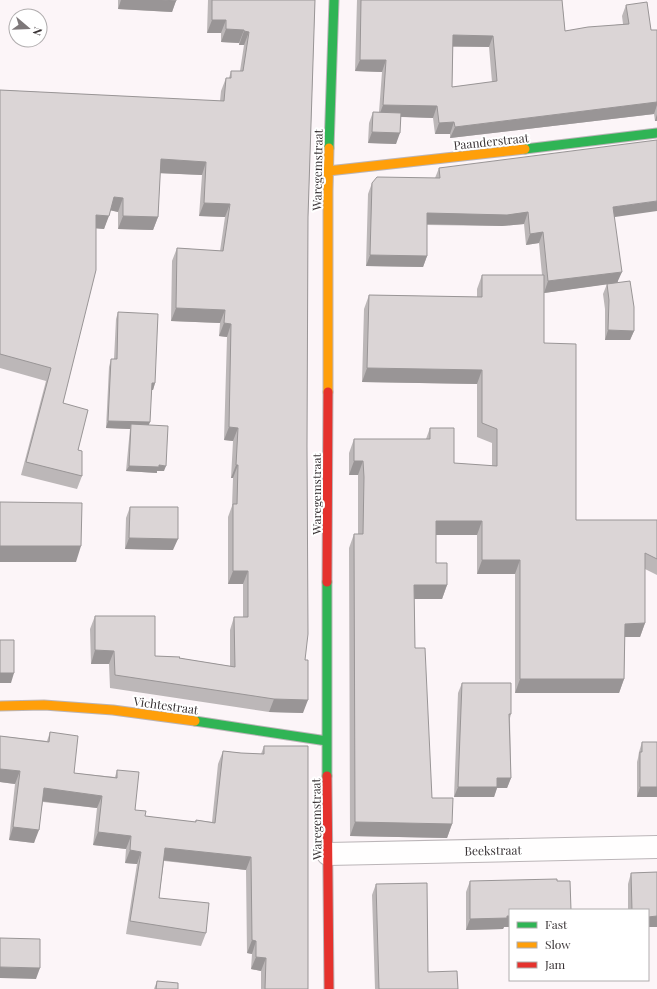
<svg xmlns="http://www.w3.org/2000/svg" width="657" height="989" viewBox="0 0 657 989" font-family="'Playfair Display',serif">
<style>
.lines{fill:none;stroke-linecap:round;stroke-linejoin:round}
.street-casing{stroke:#bbb5b8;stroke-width:24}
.fast-casing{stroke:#bbb5b8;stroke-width:11}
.slow-casing{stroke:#bbb5b8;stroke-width:11}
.jam-casing{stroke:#bbb5b8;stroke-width:11}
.street{stroke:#fffefe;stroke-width:22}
.fast{stroke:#30b455;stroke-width:9}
.slow{stroke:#ff9f0a;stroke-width:9}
.jam{stroke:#e5322d;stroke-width:9}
.wall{fill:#bcb7b8;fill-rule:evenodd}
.shaded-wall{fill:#999596}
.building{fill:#dbd5d6;stroke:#999596;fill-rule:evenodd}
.labels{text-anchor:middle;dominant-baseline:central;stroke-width:4;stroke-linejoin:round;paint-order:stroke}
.street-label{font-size:12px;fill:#393335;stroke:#fff}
</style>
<rect width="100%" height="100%" fill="#fcf5f8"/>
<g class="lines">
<defs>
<path id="street" d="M328,854L657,847"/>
<path id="fast" d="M329,148L334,0
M525,149L657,133
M195,721L327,741
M327,776V582"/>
<path id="slow" d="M328,171L525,149
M328,392V191L329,148
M0,706L44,705L113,710L195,721"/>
<path id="jam" d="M327,582L328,392
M327,776L329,989"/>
</defs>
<use href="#street" class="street-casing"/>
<use href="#fast" class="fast-casing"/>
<use href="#slow" class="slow-casing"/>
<use href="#jam" class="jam-casing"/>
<use href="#street" class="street"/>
<use href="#fast" class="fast"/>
<use href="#slow" class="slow"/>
<use href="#jam" class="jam"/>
</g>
<path class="wall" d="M118,0H176L172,12L118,9Z
M208,0H315L308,217L305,660L303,713L269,712L110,688L109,664H91L90,629L95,616L155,656L179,658L230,666V630L234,617H243V584H228V517L232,506L233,478H231L233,441L224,440L227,337L219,336L220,323L171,321L172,261L177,248L220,251L225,217L199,216L202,175L160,173L158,217L153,230L118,229V212L110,210L104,229L96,228L63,403L78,450L82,476L77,489L21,475L46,381L0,368V90L220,101L221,91L226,78H229L231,71H240L244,45H239V43L221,42V33H207Z
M357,0H562L565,31L623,24L622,16L626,5L651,30H657V121H655L654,114L450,138V134H435L433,118L401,117L396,144L368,143L369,123L373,112H379L382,72L355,71ZM453,47H489L492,82L452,87Z
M439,168L614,217L618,283L634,331L630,340H605V309L603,294L607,284L544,293V343L576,520H657V575L645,569V623L640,637H625L624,679L619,693H515V574H477V535H436V563L447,585L442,599H414L415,648L432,798L452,824L447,838L350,836L349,548L354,534H358V475H349V453L354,439H426L430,428L454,463L492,466V443L477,437V384L362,382L364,309L369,295L477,297V289L482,275H542L539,243L526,245L524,224L502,226L427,225V256L423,267L366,266L368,194L372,183L435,178Z
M118,312L155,383L153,390H151L149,425L164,471H157V473L126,471L130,429L106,428L109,367L111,359H114L116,319Z
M130,507L173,550L125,549L126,518Z
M462,683L511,714L510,718L511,778L507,788H497L494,797H454L458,693Z
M50,732L74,773L115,777L117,770L135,810L145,816L195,822L196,820L212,822L218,764L223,751L241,753L261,754L264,746L308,989H261V971L251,969L252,954L247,953L246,870L164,861L159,898L206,933L201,946L126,934L137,864L125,863L126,849L93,845L97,808L43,802L34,843L9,840L15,784L0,782V736L47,741Z
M642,742H657V797H637V762L638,758L639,752Z
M657,872V927H648V910H628V884L631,873Z
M470,881H557L504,927L503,929L466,930V892Z
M376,884L428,972L458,989H375L372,895Z
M157,981L178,989H154Z"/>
<path class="shaded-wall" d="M121,0H162L176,1L172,12L118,9Z
M212,20H226L221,33H207Z
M226,29L244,30L239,43L221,42Z
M244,31L249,32L244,45H239Z
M453,35L493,36L489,47L449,46Z
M360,60H386L382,72L355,71Z
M657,102V105L654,114L450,138L455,127Z
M383,105L437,106L433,118L379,116Z
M657,114V121H655Z
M454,122L450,134H435L439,123Z
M372,132L400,133L396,144L368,143Z
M161,159L206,162L202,175L156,173Z
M114,197L123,198L118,212L109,210Z
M657,201V211L608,218L613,207Z
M204,203L230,204L225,217L199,216Z
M528,212L524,224L502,226L423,224L427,213Z
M96,215L109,216L104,229L91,228Z
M123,216L158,217L153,230L118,229Z
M543,232L539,243L526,245L530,234Z
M370,255L427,256L423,267L366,266Z
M622,272L617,283L544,293L548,281Z
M176,308L225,310L220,323L171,321Z
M224,323L231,324L227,337L219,336Z
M608,330L634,331L630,340H605Z
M367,368L482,370L477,384L362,382Z
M152,383H155L153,390H149Z
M108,421L150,422L147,429L131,424L130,429L106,428Z
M229,427L238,428L233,441L224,440Z
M354,461H363L358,475H349Z
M159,465L166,466L164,471H157V473L126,471L129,466Z
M236,465H238L233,478H231Z
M436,521H482L477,535H431Z
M129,538L178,539L173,550L125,549Z
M0,546H81L76,562H0Z
M482,560H520L515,574H477Z
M233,571H248L243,584H228Z
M414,585H447L442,599H409Z
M645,623L640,637H620L625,624Z
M95,650L114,651L109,664H91Z
M0,673H14L11,683H0Z
M520,679H624L619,693H515Z
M274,699L308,700L303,713L269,712Z
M0,769L20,771L15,784L0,782Z
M497,778H511L507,788H497L494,797H454L458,787Z
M640,787H657V797H637Z
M44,788L102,796L97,808L40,801Z
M355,822L452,824L447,838L350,836Z
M13,827L39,830L34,843L9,840Z
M98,832L131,836L126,849L93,845Z
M165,848L251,857L246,870L161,860Z
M130,850L141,852L137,864L125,863Z
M510,916V927H504L503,929L466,930L470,919Z
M657,916V927H648V917Z
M252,940L256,941L252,954L247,953Z
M256,957L266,958L261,971L251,969Z
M0,967L40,968L36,979L0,978Z"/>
<path class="building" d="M162,0H176V1Z
M212,0H315L308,217L307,446L308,634L305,660H308V700L274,699L115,675L114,651L95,650V616H155V656L180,657L179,658L235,667L234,617H248V571H233V504H237L238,465H236L238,428L229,427L231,324L224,323L225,310L176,308L177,248L223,251L230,204L204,203L206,162L161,159L158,217L123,216V198L114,197L109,216L96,215V270L63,403L88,410L78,450L82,451V476L26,462L51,368L0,354V90L224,101L226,78H231V71H243L249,32L244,31V30L226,29V20H212Z
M361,0H562L565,31L588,27L629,24L626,5L647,2L651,30H657V102L455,127L454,122L439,123L437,106L383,105L386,60H360ZM453,35L493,36L497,81L452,87Z
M373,112L401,113L400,133L372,132Z
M657,140V201L613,207L622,272L548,281L543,232L530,234L528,212L507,215L427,213V256L370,255L372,183L377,177L440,178L439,168Z
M482,275H544V343L576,344V520H657V559L645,553V623L625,624L624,679H520V560H482V521H436V563H447V585H414L415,648H425L432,798H453L452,824L355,822L354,534H363L364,477L363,461H354V439H430V428H454V463L497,466V429L482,423V370L367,368L369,295L482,297Z
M630,281L634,307V331L608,330L609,300L607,284Z
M118,312L158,314L155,383H152L150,422L108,421L111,359H117Z
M131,424L168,426L166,466L159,465V467L129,466Z
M0,502L82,503L81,546H0Z
M130,507H178V539L129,538Z
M0,640H14V673H0Z
M462,683H511V714H509L511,778H497V787H458Z
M50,732L78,736L74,773L117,778V770L139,772L135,810L146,811L145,816L196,822V820L215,823L223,751L241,753L264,754V746H308V989H265L266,958L256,957V941L252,940L251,857L165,848L159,898L209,903L206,933L130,921L141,852L130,850L131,836L98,832L102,796L44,788L39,830L13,827L20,771L0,769V736L49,742Z
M642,742H657V787H640V752H642Z
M657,872V916L648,917V910H632L631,873Z
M557,879V881H570L571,910H510V916H507V918L470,919V881Z
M427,883L428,972L457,971L458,989H379L376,884Z
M0,938L40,939V968L0,967Z
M157,981L178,983V989H156Z"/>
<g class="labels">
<g class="street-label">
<text transform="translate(491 141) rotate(-6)">Paanderstraat</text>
<text transform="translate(317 170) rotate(-89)">Waregemstraat</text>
<text transform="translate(316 494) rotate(-90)">Waregemstraat</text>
<text transform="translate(166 705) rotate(8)">Vichtestraat</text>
<text transform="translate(316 819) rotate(-91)">Waregemstraat</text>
<text transform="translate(493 850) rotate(-1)">Beekstraat</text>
</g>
</g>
<rect x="509" y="909" width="140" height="72" fill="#ffffff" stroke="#b0adae"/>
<rect x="517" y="922" width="20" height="6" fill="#30b455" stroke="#b0adae"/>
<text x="545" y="929" font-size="12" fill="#393335">Fast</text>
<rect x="517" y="942" width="20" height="6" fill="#ff9f0a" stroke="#b0adae"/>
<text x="545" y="949" font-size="12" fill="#393335">Slow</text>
<rect x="517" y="962" width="20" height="6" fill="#e5322d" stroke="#b0adae"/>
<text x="545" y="969" font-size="12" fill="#393335">Jam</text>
<g transform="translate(28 28) rotate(109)"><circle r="19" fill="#ffffff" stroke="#b0adae"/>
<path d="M0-3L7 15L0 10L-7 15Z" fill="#7d7779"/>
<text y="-6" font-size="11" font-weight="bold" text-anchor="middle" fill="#393335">N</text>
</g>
</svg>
